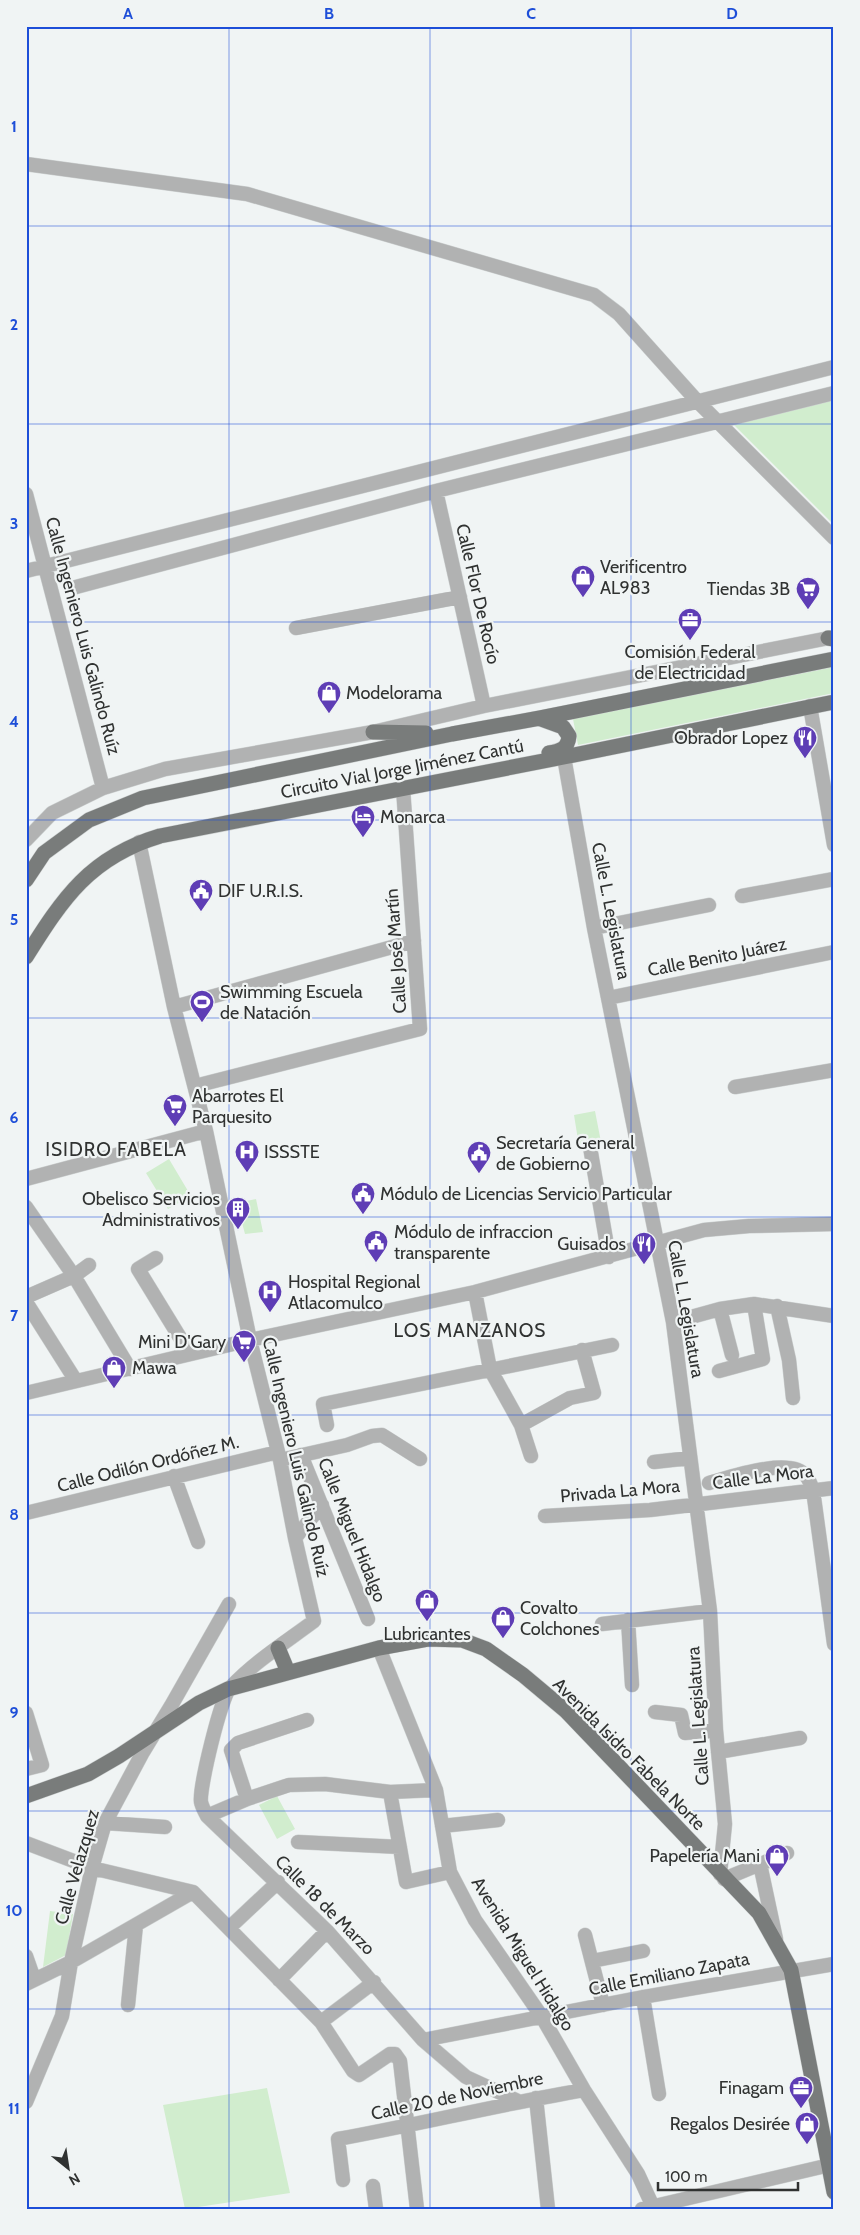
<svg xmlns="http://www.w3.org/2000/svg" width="860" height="2235" viewBox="0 0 860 2235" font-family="Cabin,sans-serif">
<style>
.green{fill:#d1edce}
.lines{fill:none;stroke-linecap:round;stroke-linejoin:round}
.minor-casing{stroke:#cdd1d1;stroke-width:15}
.major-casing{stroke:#cdd1d1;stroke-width:16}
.minor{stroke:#b1b2b2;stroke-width:14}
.major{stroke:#797c7b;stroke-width:15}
.grid{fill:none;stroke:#1d4ed8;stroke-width:1;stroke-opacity:0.55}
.labels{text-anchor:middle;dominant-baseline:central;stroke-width:4.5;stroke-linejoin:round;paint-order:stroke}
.poi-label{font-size:18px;fill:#303231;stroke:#f0f4f4;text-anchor:start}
.street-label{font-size:18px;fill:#303231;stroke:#f0f4f4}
.neighbourhood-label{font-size:19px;letter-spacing:1px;fill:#303231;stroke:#f0f4f4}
.neatline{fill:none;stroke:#1d4ed8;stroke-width:2}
.grid-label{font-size:16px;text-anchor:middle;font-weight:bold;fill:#1d4ed8}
</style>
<rect width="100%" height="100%" fill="#f0f4f4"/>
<path class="green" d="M834,398V525L733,424Z
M834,667V693L578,745L573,719Z
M595,1111L601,1142L579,1146L574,1115Z
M169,1159L191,1196L168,1209L146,1173Z
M256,1199L263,1232L245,1234L241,1219L234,1221L232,1204Z
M277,1796L295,1829L277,1839L259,1805Z
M50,1911L73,1914L66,1955L43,1967Z
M267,2088L290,2193L185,2209L163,2105Z"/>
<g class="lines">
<defs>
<path id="minor" d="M26,164L247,194L594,295L619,314L697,401L834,538
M436,491L484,706
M26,494L103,788
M26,571L834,367
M76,587L436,491L834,393
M296,628L460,597
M810,706L834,845
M564,757L594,928L673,1322L710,1611L716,1730L725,1824L720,1874
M26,840L52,813L103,788L165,769L373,732L484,706L834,637
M139,842L174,1007L206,1131L250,1340L280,1460L295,1538L314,1621C286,1642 254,1662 230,1688C221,1697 199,1788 201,1802C202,1807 205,1812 207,1816L327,1931L423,2040L466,2077L518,2101
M742,896L834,879
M594,928L709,905
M608,998L834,952
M174,1007L414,941
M195,1086L420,1029L403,788
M735,1087L834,1070
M590,1147L609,1257
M26,1179L206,1131
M26,1207L74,1276L130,1369
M156,1258L138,1269L190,1354
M475,1292L490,1369L521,1425L531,1456
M26,1297L74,1276L89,1265
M26,1302L76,1381
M777,1306L789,1360L793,1398
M720,1309L732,1355
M673,1322L720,1309L754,1304L834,1316
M719,1371L763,1359L754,1304
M26,1393L250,1340L475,1292L704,1230L749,1226L834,1224
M327,1425L323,1404L612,1345
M521,1425L570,1398L594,1393L582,1350
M301,1455L368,1619
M280,1460L347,1445L372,1436L382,1435L420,1459
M654,1462L690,1458
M174,1476L198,1542
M709,1483C730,1477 791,1456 806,1476C809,1479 811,1485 813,1490L834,1644
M26,1513L278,1452
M545,1516L650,1510L834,1488
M295,1538L322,1505
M628,1620L632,1685
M602,1624L710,1611
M379,1648L436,1790L450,1872L475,1920L542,2017L584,2090L638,2174L654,2209
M655,1712L681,1715L685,1733L716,1730
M26,1713L42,1765L26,1769
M718,1752L800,1738
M390,1792L406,1882L450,1872
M247,1799L231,1750L238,1743L307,1720
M207,1816L247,1799L289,1785L325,1784L390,1792L436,1790
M105,1823L165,1827
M442,1826L498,1820
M298,1842L400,1847
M26,1843L92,1868L193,1892
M760,1864L776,1939
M724,1879L787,1853
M193,1892L321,2022L353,2071L359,2075L390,2054H395L400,2061L417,2209
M229,1928L278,1882
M585,1935L603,2005
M26,1956L34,1979
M592,1961L643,1951
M279,1980L327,1931
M26,1984L71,1962L193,1892
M643,1997L659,2094
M128,2005L136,1925
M321,2022L374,1982
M423,2040L643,1997L834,1964
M536,2098L548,2209
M26,2102L62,2016L71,1962L92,1868L105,1823L143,1752L171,1706L229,1604
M343,2180L338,2139C420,2124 502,2104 584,2090
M373,2186L376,2209
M642,2209L834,2164"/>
<path id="major" d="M828,638L834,639
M541,719L563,727L569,736C568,749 560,751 549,753
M373,732L426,733
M26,880L44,853L89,820L143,798L452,734L540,718L834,659
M26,957C63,898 90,857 160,836L564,757L834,702
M278,1648L288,1672
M26,1796L88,1774L119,1756L199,1703L228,1689L379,1648L428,1639L462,1640L486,1649L523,1675L566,1711L759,1913L791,1970L834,2192"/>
</defs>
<use href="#minor" class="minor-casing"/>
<use href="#major" class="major-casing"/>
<use href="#minor" class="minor"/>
<use href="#major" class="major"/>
</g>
<path class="grid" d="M229,26V2209M430,26V2209M631,26V2209M26,226H834M26,424H834M26,622H834M26,820H834M26,1018H834M26,1217H834M26,1415H834M26,1613H834M26,1811H834M26,2009H834"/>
<defs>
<symbol id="shop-pin" viewBox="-11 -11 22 30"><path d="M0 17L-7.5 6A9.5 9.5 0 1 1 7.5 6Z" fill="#5e3db5" stroke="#f0f4f4"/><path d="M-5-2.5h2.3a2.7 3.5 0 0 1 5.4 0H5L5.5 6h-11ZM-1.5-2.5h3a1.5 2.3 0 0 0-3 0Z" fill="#fff"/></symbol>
<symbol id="supermarket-pin" viewBox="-11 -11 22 30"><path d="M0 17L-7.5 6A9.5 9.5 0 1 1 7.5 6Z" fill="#5e3db5" stroke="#f0f4f4"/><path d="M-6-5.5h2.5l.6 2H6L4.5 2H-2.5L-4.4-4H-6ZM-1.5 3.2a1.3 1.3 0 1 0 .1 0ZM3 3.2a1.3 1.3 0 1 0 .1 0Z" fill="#fff"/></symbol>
<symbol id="office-pin" viewBox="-11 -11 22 30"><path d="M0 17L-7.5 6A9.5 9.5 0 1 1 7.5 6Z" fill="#5e3db5" stroke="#f0f4f4"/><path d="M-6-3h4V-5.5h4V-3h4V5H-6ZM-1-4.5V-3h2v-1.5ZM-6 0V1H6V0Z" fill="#fff"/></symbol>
<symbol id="restaurant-pin" viewBox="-11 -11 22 30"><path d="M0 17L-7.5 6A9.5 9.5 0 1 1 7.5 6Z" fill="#5e3db5" stroke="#f0f4f4"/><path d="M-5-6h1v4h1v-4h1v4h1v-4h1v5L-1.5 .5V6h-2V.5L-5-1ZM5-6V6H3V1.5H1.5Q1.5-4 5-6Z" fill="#fff"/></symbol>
<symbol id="hotel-pin" viewBox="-11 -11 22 30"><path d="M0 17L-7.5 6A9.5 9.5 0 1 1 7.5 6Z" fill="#5e3db5" stroke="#f0f4f4"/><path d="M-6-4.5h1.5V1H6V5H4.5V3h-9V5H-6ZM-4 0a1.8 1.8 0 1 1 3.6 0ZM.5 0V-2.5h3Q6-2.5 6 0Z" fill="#fff"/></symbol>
<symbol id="civic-pin" viewBox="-11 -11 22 30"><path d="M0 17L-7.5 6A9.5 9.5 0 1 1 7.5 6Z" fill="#5e3db5" stroke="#f0f4f4"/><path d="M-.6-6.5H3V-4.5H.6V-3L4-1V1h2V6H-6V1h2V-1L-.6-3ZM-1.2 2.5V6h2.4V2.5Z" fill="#fff"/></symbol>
<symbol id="stadium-pin" viewBox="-11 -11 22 30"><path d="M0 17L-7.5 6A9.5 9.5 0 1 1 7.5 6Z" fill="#5e3db5" stroke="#f0f4f4"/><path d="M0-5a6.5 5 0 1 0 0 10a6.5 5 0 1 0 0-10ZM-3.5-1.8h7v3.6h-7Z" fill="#fff"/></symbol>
<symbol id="hospital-pin" viewBox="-11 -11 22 30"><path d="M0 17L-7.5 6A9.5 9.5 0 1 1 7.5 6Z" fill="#5e3db5" stroke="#f0f4f4"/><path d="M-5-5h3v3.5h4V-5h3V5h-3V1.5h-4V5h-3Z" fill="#fff"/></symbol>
<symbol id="building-pin" viewBox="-11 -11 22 30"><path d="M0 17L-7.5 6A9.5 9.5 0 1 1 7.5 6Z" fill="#5e3db5" stroke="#f0f4f4"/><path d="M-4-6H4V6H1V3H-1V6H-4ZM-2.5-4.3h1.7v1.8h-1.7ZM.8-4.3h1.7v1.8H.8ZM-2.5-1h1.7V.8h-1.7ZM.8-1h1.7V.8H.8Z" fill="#fff"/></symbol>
</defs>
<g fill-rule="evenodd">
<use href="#shop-pin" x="569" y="563" width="28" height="38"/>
<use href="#supermarket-pin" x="794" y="575" width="28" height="38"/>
<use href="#office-pin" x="676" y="606" width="28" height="38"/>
<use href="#shop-pin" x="315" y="679" width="28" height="38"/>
<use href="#restaurant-pin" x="791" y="724" width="28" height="38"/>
<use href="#hotel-pin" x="349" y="803" width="28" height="38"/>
<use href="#civic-pin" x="187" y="877" width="28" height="38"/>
<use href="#stadium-pin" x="188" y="988" width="28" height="38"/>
<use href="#supermarket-pin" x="161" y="1092" width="28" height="38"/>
<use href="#hospital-pin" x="233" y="1138" width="28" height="38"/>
<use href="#civic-pin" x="465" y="1139" width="28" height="38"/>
<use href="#civic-pin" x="349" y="1180" width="28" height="38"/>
<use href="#building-pin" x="224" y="1195" width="28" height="38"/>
<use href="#civic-pin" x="362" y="1228" width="28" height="38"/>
<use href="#restaurant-pin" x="630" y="1230" width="28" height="38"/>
<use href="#hospital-pin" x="256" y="1278" width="28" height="38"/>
<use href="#supermarket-pin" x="230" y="1328" width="28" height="38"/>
<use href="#shop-pin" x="100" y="1354" width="28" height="38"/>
<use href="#shop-pin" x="413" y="1587" width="28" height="38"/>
<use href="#shop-pin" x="489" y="1604" width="28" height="38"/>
<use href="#shop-pin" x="763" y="1842" width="28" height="38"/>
<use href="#office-pin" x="787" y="2074" width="28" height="38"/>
<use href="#shop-pin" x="793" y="2110" width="28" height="38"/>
</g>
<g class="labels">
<g class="poi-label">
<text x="600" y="567">Verificentro<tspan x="600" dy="21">AL983</tspan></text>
<text x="790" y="589" text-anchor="end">Tiendas 3B</text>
<text x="690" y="652" text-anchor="middle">Comisión Federal<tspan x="690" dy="21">de Electricidad</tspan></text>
<text x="346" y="693">Modelorama</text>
<text x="788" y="738" text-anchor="end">Obrador Lopez</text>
<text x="380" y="817">Monarca</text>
<text x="218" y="891">DIF U.R.I.S.</text>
<text x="220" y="992">Swimming Escuela<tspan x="220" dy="21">de Natación</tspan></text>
<text x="192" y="1096">Abarrotes El<tspan x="192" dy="21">Parquesito</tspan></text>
<text x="496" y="1143">Secretaría General<tspan x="496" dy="21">de Gobierno</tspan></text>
<text x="264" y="1152">ISSSTE</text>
<text x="380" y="1194">Módulo de Licencias Servicio Particular</text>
<text x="220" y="1199" text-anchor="end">Obelisco Servicios<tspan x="220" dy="21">Administrativos</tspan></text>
<text x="394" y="1232">Módulo de infraccion<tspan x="394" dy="21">transparente</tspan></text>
<text x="626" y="1244" text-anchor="end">Guisados</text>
<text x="288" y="1282">Hospital Regional<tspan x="288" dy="21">Atlacomulco</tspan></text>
<text x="226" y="1342" text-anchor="end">Mini D'Gary</text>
<text x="132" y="1368">Mawa</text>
<text x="520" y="1608">Covalto<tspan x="520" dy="21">Colchones</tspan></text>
<text x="427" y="1634" text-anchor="middle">Lubricantes</text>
<text x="760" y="1856" text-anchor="end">Papelería Mani</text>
<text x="784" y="2088" text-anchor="end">Finagam</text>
<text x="790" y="2124" text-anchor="end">Regalos Desirée</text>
</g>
<g class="street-label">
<text transform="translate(478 594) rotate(77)">Calle Flor De Rocío</text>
<text transform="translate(83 636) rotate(75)">Calle Ingeniero Luis Galindo Ruíz</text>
<text transform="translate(402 769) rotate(-11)">Circuito Vial Jorge Jiménez Cantú</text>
<text transform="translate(611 911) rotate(79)">Calle L. Legislatura</text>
<text transform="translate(396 951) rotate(-94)">Calle José Martín</text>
<text transform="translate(717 957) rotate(-11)">Calle Benito Juárez</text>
<text transform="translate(686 1309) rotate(80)">Calle L. Legislatura</text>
<text transform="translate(296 1457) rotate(77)">Calle Ingeniero Luis Galindo Ruíz</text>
<text transform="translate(148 1464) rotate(-14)">Calle Odilón Ordóñez M.</text>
<text transform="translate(763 1477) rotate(-7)">Calle La Mora</text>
<text transform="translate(620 1491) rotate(-5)">Privada La Mora</text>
<text transform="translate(352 1530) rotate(68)">Calle Miguel Hidalgo</text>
<text transform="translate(698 1716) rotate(-94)">Calle L. Legislatura</text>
<text transform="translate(629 1754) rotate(45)">Avenida Isidro Fabela Norte</text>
<text transform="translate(77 1867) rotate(-74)">Calle Velazquez</text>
<text transform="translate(325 1905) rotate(45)">Calle 18 de Marzo</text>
<text transform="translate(523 1954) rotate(58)">Avenida Miguel Hidalgo</text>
<text transform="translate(669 1974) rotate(-11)">Calle Emiliano Zapata</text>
<text transform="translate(457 2096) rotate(-12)">Calle 20 de Noviembre</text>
</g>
<g class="neighbourhood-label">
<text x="116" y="1149">ISIDRO FABELA</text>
<text x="470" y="1330">LOS MANZANOS</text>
</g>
</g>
<rect width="860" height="2235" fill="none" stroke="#f0f4f4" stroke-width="55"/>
<g transform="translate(68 2168) rotate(150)" stroke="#f0f4f4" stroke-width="4" paint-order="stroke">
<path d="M0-4L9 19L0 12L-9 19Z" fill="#303231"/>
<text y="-8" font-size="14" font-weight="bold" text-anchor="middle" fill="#303231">N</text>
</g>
<path d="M658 2182v8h140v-8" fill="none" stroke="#303231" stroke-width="2.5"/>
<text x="665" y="2182" font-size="15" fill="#303231" stroke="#f0f4f4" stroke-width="4" paint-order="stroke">100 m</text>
<rect x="28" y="28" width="804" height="2180" class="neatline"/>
<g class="grid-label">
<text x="128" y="19">A</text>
<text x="329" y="19">B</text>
<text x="531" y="19">C</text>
<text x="732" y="19">D</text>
<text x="14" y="132">1</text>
<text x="14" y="330">2</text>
<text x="14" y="529">3</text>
<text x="14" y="727">4</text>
<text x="14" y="925">5</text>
<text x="14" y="1123">6</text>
<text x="14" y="1321">7</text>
<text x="14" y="1520">8</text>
<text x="14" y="1718">9</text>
<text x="14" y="1916">10</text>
<text x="14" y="2114">11</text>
</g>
</svg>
